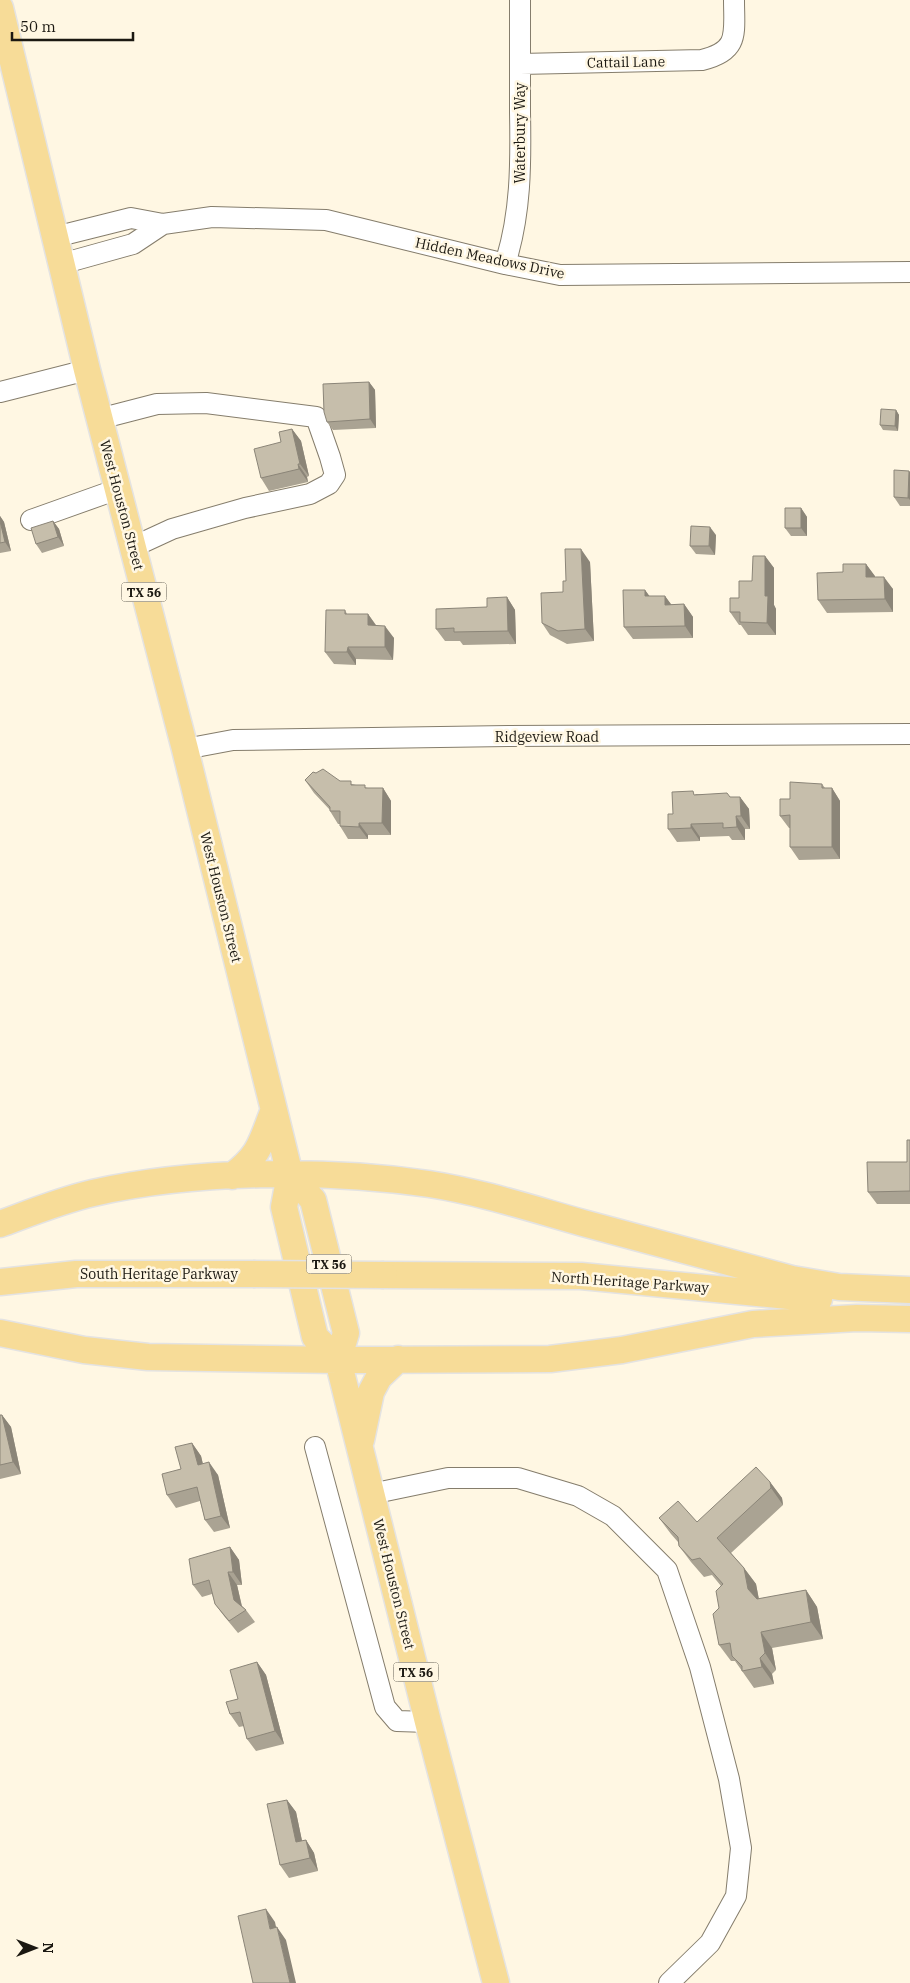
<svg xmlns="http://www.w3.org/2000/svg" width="910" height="1983" viewBox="0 0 910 1983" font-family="'IBM Plex Serif',serif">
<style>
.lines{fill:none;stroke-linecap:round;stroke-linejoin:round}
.minor-casing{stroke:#857d6c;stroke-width:22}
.major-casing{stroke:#e4e3e2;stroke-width:29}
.minor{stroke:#fff;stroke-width:20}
.major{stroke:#f7dc98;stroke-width:26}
.major-bridge-casing{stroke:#e4e3e2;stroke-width:29;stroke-linecap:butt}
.major-bridge{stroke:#f7dc98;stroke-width:26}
.wall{fill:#aaa393}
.shaded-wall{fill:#8b8578}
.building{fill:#c6beab;stroke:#8b8578}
.labels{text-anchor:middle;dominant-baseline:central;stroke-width:5;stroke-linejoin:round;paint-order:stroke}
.shield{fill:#fff7e3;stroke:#5f5b50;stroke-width:1}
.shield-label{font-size:12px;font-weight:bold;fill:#1b1811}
.street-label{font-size:14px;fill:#1b1811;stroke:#fff7e3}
</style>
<rect width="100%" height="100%" fill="#fff7e3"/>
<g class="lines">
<defs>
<path id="minor" d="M520,64L702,60C740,51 734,33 734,0
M55,237L131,218L163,224L212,217L326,220L505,264L560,275L910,272
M61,264L133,244L163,224
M505,264C521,214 521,164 520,112C520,74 520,37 520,0
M0,392L87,370
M99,419L157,404L206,403L316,417L330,457L335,475L329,484L310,494L245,508L172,529L133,547
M31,520L118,489
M185,749L233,740L508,736L910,734
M315,1447L385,1707L397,1721L428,1722
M371,1494L448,1478H518L578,1496L613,1516L667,1570L700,1667L729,1779L741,1848L736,1896L710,1943L669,1983"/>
<path id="major" d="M0,8L87,370L185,749L290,1175L284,1207L315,1337L338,1360L428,1722L496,1983
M290,1175L313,1200L346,1333L338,1360
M232,1176C260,1155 261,1143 273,1112
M0,1224C30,1213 62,1200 93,1193C195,1170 326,1169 429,1184C481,1192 533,1209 583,1223C653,1242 722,1260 792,1279L839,1287L910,1290
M384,1275L581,1276L819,1299
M0,1282L76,1274H253
M0,1333L84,1350L148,1357L338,1360L550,1359L622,1350L753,1324L857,1318L910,1319
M361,1440L371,1392L379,1377L398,1359"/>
</defs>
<use href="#minor" class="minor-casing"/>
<use href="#major" class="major-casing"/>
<use href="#minor" class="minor"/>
<use href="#major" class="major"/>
<defs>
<path id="major-bridge" d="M253,1274L384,1275"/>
</defs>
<use href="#major-bridge" class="major-bridge-casing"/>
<use href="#major-bridge" class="major-bridge"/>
</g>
<path class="wall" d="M369,382L375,390L376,428L333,430L327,422Z
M896,410L899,415L898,431L883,430L880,425Z
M292,429L301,441L309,476L307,477L308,482L269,491L261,478L281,442Z
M910,472V506H900L894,497Z
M801,508L807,517V536H791L785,528Z
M0,516L4,522L11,551L0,553Z
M53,521L59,529L64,546L42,553L36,544Z
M716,535L715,555L696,554L690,546Z
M765,556L774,568V605L776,609V635H748L741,625H739L730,612L739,598L752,581Z
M590,562L594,641L567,644L550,635L542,623L563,592L566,581Z
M866,564L875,577L893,589V612L827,613L818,600L843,572Z
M645,590L649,596H665L671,605L684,604L693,617V638L633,639L624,627Z
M507,597L515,610L516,644L463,645L460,641H445L436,629L487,607Z
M345,610L347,614H368L376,625L394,638L393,660L356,659V665L334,664L325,652Z
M305,780L340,781L368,788H383L391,801V835H368V839H348L340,826V824H338L330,811V810L314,793Z
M822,784L825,788H832L840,801V859L799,860L790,847V828H789L780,816L790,799Z
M696,794L730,797H740L749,809L750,829H745V840H732L729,836L700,837V841L677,842L668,829L673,814Z
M910,1140V1204H877L868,1192L907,1162Z
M0,1415H2L11,1427L21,1474L0,1479Z
M192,1443L201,1456L203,1464L218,1475L230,1528L214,1532L205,1520L200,1501L176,1508L167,1495L181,1469Z
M770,1482L782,1498L783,1505L731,1553L744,1568L756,1584L759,1599L806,1590L817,1607L823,1639L772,1648L776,1670L772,1674L774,1684L754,1688L735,1661H731L719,1645V1608L721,1586L712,1575L704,1577L691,1562L679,1546L678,1542L671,1534L659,1518L697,1522Z
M230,1547L239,1560L242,1585H237L242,1606L246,1610L255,1622L238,1633L224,1616L215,1604L212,1594L202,1597L193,1585Z
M257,1662L266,1675L284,1744L256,1751L247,1739L244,1726L239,1727L230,1714Z
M287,1800L296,1812L302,1841L306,1840L314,1853L318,1871L289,1878L280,1865Z"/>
<path class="shaded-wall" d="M369,382L375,390L376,428L370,419Z
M896,410L899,415L898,431L895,426Z
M292,429L301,441L309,476L300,464Z
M298,464L307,477L308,482L299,469Z
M909,471L910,472V500L908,498Z
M801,508L807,517V536L801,528Z
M0,516L4,522L11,551L5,542L0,521Z
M53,521L59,529L64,546L58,537Z
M710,527L716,535L715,555L709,546Z
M581,549L590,562L594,641L585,629Z
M765,556L774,568V605L776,609V635L767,623L765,596Z
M866,564L875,576V590L866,577Z
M884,577L893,589V612L885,599Z
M645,590L654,602L645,596Z
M665,596L674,608L665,605Z
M507,597L515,610L516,644L508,631Z
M684,604L693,617V638L685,626Z
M368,614L377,627L368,625Z
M385,626L394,638L393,660L385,647Z
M348,647L356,659V665L347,652Z
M383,788L391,801V835L382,823Z
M832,788L840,801V859L832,847Z
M740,797L749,809L750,829L741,816Z
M736,816L745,829V840L737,827Z
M359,823L368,835V839L359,827Z
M691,824L700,837V841L691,828Z
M2,1415L11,1427L21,1474L13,1462Z
M192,1443L201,1456L206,1478L198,1465Z
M209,1462L218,1475L230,1528L221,1516Z
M770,1482L782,1498L783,1505L771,1488Z
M230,1547L239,1560L242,1585L233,1572Z
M744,1568L756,1584L760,1606L748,1589Z
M228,1572L237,1585L243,1612L234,1600Z
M806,1590L817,1607L823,1639L811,1622Z
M761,1632L772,1648L776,1670L765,1653Z
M760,1658L772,1674L774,1684L762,1667Z
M257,1662L266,1675L284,1744L275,1731Z
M287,1800L296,1812L305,1855L296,1842Z
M306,1840L314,1853L318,1871L310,1858Z
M266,1909L275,1922L279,1941L270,1929Z
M277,1927L286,1940L296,1983H290Z"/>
<path class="building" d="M369,382L370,419L327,422L324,412L323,384Z
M881,409L896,410L895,426L880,425Z
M292,429L300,464H298L299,469L261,478L254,449L281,442L279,432Z
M894,470L909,471L908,498L894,497Z
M785,508H801V528H785Z
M0,521L5,542L0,543Z
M53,521L58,537L36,544L31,528Z
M691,526L710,527L709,546H690Z
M565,549H581L585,629L558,631L542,623L541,593L563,592V581H566Z
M753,556H765V596H768L767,623L740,622V612H730V598H739V581H752Z
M843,564H866V577H884L885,599L818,600L817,573L843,572Z
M623,590H645V596H665V605L684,604L685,626L624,627Z
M507,597L508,631L454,632V628L436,629V609L487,607V598Z
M326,610H345V614H368V625L385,626V647H348L347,652H325Z
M323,769L340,781H351V785H365V788H383L382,823H359V827L340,826V811H330V807L305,780L313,772L316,773Z
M790,782L822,784V788H832V847H790V815L780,816V799H790Z
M693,791L694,795L727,793L730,797H740L741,816H736L737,827L723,828V823L691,824V828L668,829V814H673L672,792Z
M907,1140H910V1191L868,1192L867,1162H907Z
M0,1415H2L13,1462L0,1465Z
M192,1443L198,1465L209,1462L221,1516L205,1520L197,1487L167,1495L162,1474L181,1469L175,1447Z
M756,1467L770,1482L771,1488L717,1538L744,1568L748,1589L757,1599L806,1590L811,1622L761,1632L765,1653L760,1658L762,1667L742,1671V1666L732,1656L730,1643L719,1645L713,1614L719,1608L716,1591L723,1584L700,1558L692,1560L679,1546L678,1537L659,1518L678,1501L697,1522Z
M230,1547L233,1572H228L234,1600L246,1610L229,1621L215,1604L209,1580L193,1585L189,1559Z
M257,1662L275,1731L247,1739L240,1712L230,1714L226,1702L238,1699L230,1670Z
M287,1800L296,1842L306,1840L310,1858L280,1865L267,1804Z
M266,1909L270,1929L277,1927L290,1983H253L238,1916Z"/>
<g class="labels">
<g class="shield">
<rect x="121.5" y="582.5" width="45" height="19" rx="4"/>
<rect x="306.5" y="1254.5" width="45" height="19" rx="4"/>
<rect x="393.5" y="1662.5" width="45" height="19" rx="4"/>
</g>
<g class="shield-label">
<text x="144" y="592">TX 56</text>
<text x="329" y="1264">TX 56</text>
<text x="416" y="1672">TX 56</text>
</g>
<g class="street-label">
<text transform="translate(626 62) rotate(-1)">Cattail Lane</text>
<text transform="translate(520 133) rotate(-90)">Waterbury Way</text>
<text transform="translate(490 258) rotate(12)">Hidden Meadows Drive</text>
<text transform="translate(122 505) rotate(75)">West Houston Street</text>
<text x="547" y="737">Ridgeview Road</text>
<text transform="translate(221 897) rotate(76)">West Houston Street</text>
<text x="159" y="1274">South Heritage Parkway</text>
<text transform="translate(630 1282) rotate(4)">North Heritage Parkway</text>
<text transform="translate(394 1584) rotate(76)">West Houston Street</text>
</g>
</g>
<g transform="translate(35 1948) rotate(90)" stroke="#fff7e3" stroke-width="4" paint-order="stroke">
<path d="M0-4L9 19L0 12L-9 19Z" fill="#1b1811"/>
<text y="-8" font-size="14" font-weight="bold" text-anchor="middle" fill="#1b1811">N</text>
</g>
<path d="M12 32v8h121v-8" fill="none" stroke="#1b1811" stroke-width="2.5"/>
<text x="20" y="32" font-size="15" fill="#1b1811" stroke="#fff7e3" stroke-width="4" paint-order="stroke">50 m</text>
</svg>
